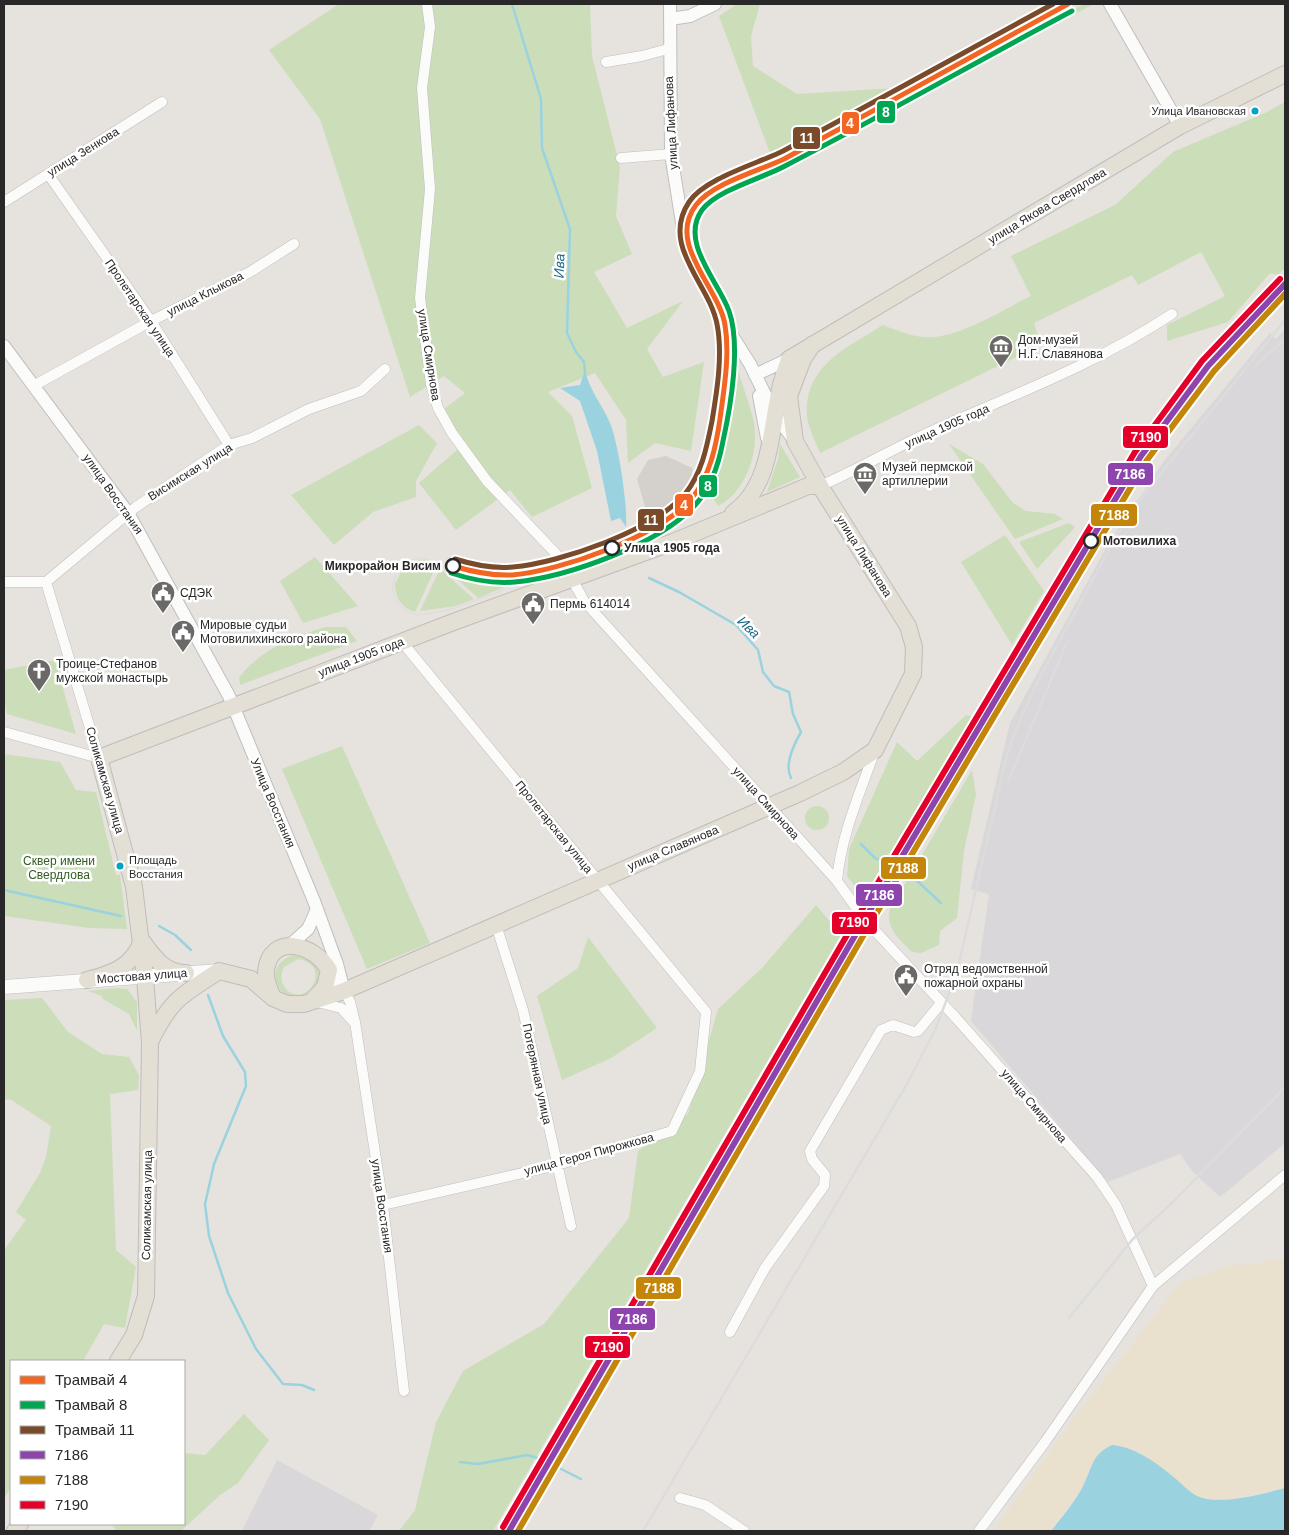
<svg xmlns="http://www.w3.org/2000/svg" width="1289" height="1535" viewBox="0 0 1289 1535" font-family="Helvetica,sans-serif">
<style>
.industrial{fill:#d9d7d9}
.green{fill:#ccddba;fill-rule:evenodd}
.sand{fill:#e9e1ce}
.plaza{fill:#d4d0cc}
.water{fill:#9ad3df}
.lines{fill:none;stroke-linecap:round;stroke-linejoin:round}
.stream{stroke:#9ad3df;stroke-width:2.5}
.minor-casing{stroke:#c0bebf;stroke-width:11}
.tertiary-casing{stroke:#c0bebf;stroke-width:14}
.secondary-casing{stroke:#c0bebf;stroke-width:15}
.primary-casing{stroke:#bfbdbc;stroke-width:18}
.minor{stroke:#fbfbfa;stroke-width:10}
.tertiary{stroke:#fbfbfa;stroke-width:12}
.secondary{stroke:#fbfbfa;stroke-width:14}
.primary{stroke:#e3dfd4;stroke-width:16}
.tram{stroke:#dddcdd;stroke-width:1}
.rail{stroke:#dddcdd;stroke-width:2.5}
.rail-1-casing{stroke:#fff;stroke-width:10}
.rail-2-casing{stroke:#fff;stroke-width:10}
.rail-3-casing{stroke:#fff;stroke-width:10}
.rail-1{stroke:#8e44ad;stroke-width:6}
.rail-2{stroke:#c3860a;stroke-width:6}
.rail-3{stroke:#e4002b;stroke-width:6}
.tram-1-casing{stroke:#fff;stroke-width:9}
.tram-2-casing{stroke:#fff;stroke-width:9}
.tram-3-casing{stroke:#fff;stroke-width:9}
.tram-1{stroke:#f26522;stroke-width:5}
.tram-2{stroke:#00a651;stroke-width:5}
.tram-3{stroke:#7a4b2a;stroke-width:5}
.bus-dot{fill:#02a3c6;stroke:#fff;stroke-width:2}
.stop-dot{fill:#fff;stroke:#282828;stroke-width:2.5}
.labels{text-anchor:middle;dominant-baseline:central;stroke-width:5;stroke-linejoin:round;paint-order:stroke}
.bus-label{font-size:11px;fill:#282828;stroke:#fff;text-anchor:end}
.street-label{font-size:12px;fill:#282828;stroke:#fff}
.poi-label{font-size:12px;fill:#282828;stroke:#fff;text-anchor:start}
.stop-label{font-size:12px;font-weight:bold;fill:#282828;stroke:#fff;text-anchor:start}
.park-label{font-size:12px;fill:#315b21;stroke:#fff}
.water-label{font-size:14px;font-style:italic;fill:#1c6a88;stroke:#fff}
.line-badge{stroke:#fff;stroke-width:2}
.badge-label{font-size:14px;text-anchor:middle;font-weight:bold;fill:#fff}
</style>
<rect width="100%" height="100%" fill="#e6e2de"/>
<path class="industrial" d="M1285,329V1143L1220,1197L1193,1172L1180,1154L1108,1182L971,1021L989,894L971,889L1010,723L1110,541L1164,461L1270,333L1276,339Z
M277,1460L378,1515L369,1531H242Z"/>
<path class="green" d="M339,4H590L592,56L620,167L616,216L632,254L594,272L627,328L683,301L647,349L663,377L704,362L691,451L655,443L628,463L626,420L595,373L548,392L572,416L592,488L532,517L510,490L456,530L419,483L465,443L443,410L465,393L444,376L410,397L320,119L269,50Z
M737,4H760L751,36L753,66L797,94L895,88L770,153L719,16Z
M1084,4H1094L1028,38L1026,34Z
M1285,102V268L1278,275L1270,273L1228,322L1167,341V325L1225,296L1201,252L1138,285L1132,275L1034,323L1041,345L820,453C816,442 808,428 807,416C804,365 847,348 883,325C896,330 910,336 924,337C956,340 1002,310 1031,296L1011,256L1115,205L1173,152L1267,112Z
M732,362C740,372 742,384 746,395C750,408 756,424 755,437C755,463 742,494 718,506L708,491C723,449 731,406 732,362Z
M419,425L437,443L416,481V497L373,512L334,545L291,495Z
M780,444L800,477L767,492L778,459Z
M949,444L983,464L1013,503L1026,511L1055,514L1063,519L1015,539Z
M1069,523L1075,527L1037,569L1019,542Z
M1005,535L1044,591L1012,645L961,562Z
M315,557L358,606L303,623L280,581Z
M414,560H427L437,564L415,612C402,608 395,598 395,584L404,566Z
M444,567L474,579L517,582L478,598Z
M440,569L474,599L456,606L420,611Z
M326,627H346L357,641L240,685L239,678C258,651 294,636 326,627Z
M55,660L76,734L7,714L4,698V670Z
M966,715L971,716V720L866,901L847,876L849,849L897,742L917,761Z
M342,746L430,943L367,969L282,769Z
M4,754L60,762L76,790L96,792L116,875H120L127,929L89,928L4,916Z
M972,770L976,795L964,851L957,918L940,931L939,945L921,953L912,952C900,940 885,928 890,909Z
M805 818a12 12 0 1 1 24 0a12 12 0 1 1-24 0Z
M816,905L841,935L493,1531H399L415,1510L436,1422L463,1371L544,1324L629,1218L638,1151L688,1114L718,1009L762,968Z
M588,937L657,1028L611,1058L562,1080L537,996L578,968Z
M293,955C308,955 323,965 319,982C317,987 314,990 309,994C285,1013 256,968 293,955ZM298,959C337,966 302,1014 284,986C280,980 281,974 284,967Z
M116,988L127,989L137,1002V1031L129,1014L103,999L102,996L88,991Z
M42,998L68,1032L102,1054L129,1057L139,1075L138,1090L110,1094L116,1250L136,1267L125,1328L104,1324L83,1361H11V1487L4,1499V1250L26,1220L16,1212L40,1173L46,1157L51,1126L10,1099L4,1100V1000Z
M244,1414L269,1440L238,1483L220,1495L181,1531H117L111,1524H184V1453L205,1455Z"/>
<path class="sand" d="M1276,1259L1285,1260V1488L1231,1499H1211L1197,1496L1181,1484L1092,1464L1083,1486L1051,1531H993L1074,1418L1181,1282L1232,1265L1256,1264Z"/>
<path class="plaza" d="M666,456L692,468V480L672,502L648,517L637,479L648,460Z"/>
<path class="water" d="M585,370C589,390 602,404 610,423C618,441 628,506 626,527L620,518L611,521L597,451L580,401L560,388L580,385Z
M1112,1445C1136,1447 1158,1464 1176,1479C1182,1484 1190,1493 1197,1496C1219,1506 1262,1494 1285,1488V1531H1051C1062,1517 1075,1502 1083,1486C1093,1467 1091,1455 1112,1445Z"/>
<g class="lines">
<path class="stream" d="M512,4L541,99L542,148L570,229L567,333L576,352L584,362L585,373
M649,578L679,592L736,625L758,650L763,672L774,686L789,692L793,714L801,732C794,744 784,764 791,778
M861,844L875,858L912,876L941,903
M4,890L121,916
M159,926L175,935L191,950
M208,995L223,1036L245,1072L246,1086L214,1164L210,1182L205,1204L209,1236L228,1293L256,1349L283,1384L302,1385L314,1390
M460,1462L478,1464L527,1455L541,1459L581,1479"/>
<defs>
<path id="minor" d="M427,4L430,27L422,88L430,189L420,298L431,384L438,408L452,433L487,481L561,559L584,601L837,881L865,920L956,1018L1097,1177L1116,1205L1153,1286
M606,62L642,56L668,49
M621,158L671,154
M48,174L151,321L229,445
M4,202L162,102
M35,385L151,321L250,272L294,244
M820,486C862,468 901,444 943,426C1021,392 1101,361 1172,314
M4,582H46L136,507L229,445L252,438L309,409L361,391L385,369
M46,582L99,758
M4,732L99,758
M837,881C841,835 860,793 875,750
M496,925L523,1010L571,1226
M329,970C335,982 345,990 350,1002C352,1008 353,1016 355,1022L383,1205L404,1391
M317,1002L341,1008L353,1021
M383,1205L557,1165L672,1131L700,1071L706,1012L402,642
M730,1332L765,1268L824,1186L825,1175L812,1159L810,1151L881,1030L893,1025L914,1032L918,1031L942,1002
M680,1498L705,1505L744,1531
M979,1531L1045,1442L1153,1286L1285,1175"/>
<path id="tertiary" d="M670,4L671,154L684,235L690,255L726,326L750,364L775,415L795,441
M1110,4L1180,126
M670,19L690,16L715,4
M4,346L128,513L229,696L314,901L337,964L344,991
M755,375L789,359
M759,396L767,438
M289,946L308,929L317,909"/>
<path id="secondary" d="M4,987L219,971"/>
<path id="primary" d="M733,513C773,485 770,427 781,385C783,376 787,367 789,359L1180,126L1285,74
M142,941C154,957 164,973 186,973
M87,980C112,974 132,967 142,941
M273,998C270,990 265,981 266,971C270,933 314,943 329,970L325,987L313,1000
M151,1040C171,999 182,995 219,971L251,979L273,998L287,1004H304L344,991L800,793L843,772L875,750L913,674L914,647L908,626L820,486L795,441L789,396L803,359L813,344
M118,1361L134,1335L146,1296L150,1043L145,977L134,887L99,758L456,621L673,542L808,486H820
M15,1531L20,1524"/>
</defs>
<use href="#minor" class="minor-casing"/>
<use href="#tertiary" class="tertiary-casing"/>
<use href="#secondary" class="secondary-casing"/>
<use href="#primary" class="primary-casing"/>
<use href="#minor" class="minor"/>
<use href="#tertiary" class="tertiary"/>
<use href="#secondary" class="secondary"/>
<use href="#primary" class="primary"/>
<path class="tram" d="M452,609C439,611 424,617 411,613C385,604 389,568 412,560C431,554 446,571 462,575C492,584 520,579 549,570
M447,611L503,590"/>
<path class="rail" d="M1255,366L1285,339
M1008,782L1067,642
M1069,1318L1132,1240L1176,1199L1285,1087
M643,1531L907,1084L936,1028L957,972L1005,763C1019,713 1044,670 1068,625C1090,585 1111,544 1135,505L1285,320"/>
<defs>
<path id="rail-1" d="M509,1531L860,927L1141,456L1208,366L1285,284"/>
<path id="rail-2" d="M518,1531L866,931L1147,460L1214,371L1285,294"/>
<path id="rail-3" d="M503,1527L854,923L1135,452L1202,361L1280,279"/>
</defs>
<use href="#rail-1" class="rail-1-casing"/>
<use href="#rail-2" class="rail-2-casing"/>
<use href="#rail-3" class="rail-3-casing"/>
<use href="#rail-1" class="rail-1"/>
<use href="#rail-2" class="rail-2"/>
<use href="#rail-3" class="rail-3"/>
<defs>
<path id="tram-1" d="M453,566C473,572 491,576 512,575C561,571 660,536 692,498C710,476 716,446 720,419C724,389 730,355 725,325C719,287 666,244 696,205C713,183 759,171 784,159C879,108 973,56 1068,4"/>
<path id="tram-2" d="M451,573C472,580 492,584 515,582C567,577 661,544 696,504C712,486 719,463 723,441C731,405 741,345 729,311C719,282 679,242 702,210C717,190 763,178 785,166C882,116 976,62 1072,11"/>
<path id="tram-3" d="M455,559C474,565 493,569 513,567C560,563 654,530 685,494C702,473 707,446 712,421C717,391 723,354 717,324C709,283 660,246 689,202C705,178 757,164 783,151C873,103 963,53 1053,4"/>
</defs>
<use href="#tram-1" class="tram-1-casing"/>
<use href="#tram-2" class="tram-2-casing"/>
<use href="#tram-3" class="tram-3-casing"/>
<use href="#tram-1" class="tram-1"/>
<use href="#tram-2" class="tram-2"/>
<use href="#tram-3" class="tram-3"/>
</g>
<defs>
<symbol id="museum-pin" viewBox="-11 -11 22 30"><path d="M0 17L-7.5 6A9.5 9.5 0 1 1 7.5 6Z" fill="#6a6968" stroke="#fff"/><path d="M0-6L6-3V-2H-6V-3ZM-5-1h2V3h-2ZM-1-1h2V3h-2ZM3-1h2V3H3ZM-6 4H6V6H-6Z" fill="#fff"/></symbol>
<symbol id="civic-pin" viewBox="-11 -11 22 30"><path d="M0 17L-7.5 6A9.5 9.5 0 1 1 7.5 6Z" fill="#6a6968" stroke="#fff"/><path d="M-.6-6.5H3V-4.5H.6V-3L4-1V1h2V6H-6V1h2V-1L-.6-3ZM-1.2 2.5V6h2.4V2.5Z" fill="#fff"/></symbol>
<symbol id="church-pin" viewBox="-11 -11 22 30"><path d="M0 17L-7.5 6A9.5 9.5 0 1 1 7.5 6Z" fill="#6a6968" stroke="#fff"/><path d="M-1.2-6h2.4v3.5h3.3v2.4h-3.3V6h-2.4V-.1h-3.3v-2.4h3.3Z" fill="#fff"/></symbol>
</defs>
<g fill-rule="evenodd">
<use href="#museum-pin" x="987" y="333" width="28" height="38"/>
<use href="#museum-pin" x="851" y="460" width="28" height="38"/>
<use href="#civic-pin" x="149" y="579" width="28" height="38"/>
<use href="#civic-pin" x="519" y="590" width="28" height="38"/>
<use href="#civic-pin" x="169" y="618" width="28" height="38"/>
<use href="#church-pin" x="25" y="657" width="28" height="38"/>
<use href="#civic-pin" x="892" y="962" width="28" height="38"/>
</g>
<g class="bus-dot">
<circle cx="1255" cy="111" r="4.5"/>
<circle cx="120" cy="866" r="4.5"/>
</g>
<g class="stop-dot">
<circle cx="1091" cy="541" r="7"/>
<circle cx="612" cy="548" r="7"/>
<circle cx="453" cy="566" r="7"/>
</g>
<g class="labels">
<g class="bus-label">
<text x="1246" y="111">Улица Ивановская</text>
<text x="129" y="860" text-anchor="start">Площадь<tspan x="129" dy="14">Восстания</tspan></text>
</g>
<g class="street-label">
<text transform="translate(671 123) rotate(-93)">улица Лифанова</text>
<text transform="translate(83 152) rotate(-32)">улица Зенкова</text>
<text transform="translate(1047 206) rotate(-31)">улица Якова Свердлова</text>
<text transform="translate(205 294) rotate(-27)">улица Клыкова</text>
<text transform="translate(140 308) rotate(56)">Пролетарская улица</text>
<text transform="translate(429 355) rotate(81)">улица Смирнова</text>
<text transform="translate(947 426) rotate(-24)">улица 1905 года</text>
<text transform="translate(190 472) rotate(-32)">Висимская улица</text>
<text transform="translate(113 494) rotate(55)">улица Восстания</text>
<text transform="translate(864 556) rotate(58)">улица Лифанова</text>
<text transform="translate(361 657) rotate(-21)">улица 1905 года</text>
<text transform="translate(105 780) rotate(74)">Соликамская улица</text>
<text transform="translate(273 803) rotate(67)">Улица Восстания</text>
<text transform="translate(766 803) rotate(48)">улица Смирнова</text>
<text transform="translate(554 827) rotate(51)">Пролетарская улица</text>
<text transform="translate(673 848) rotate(-23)">улица Славянова</text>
<text transform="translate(142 976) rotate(-4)">Мостовая улица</text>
<text transform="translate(537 1074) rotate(78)">Потерянная улица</text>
<text transform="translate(1034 1106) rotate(49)">улица Смирнова</text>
<text transform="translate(589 1154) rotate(-15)">улица Героя Пирожкова</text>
<text transform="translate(147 1205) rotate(-89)">Соликамская улица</text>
<text transform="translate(382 1206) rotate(82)">улица Восстания</text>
</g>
<g class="poi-label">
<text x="1018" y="340">Дом-музей<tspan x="1018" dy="14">Н.Г. Славянова</tspan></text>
<text x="882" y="467">Музей пермской<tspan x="882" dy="14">артиллерии</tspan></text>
<text x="180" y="593">СДЭК</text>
<text x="550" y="604">Пермь 614014</text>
<text x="200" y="625">Мировые судьи<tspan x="200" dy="14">Мотовилихинского района</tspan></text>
<text x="56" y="664">Троице-Стефанов<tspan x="56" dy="14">мужской монастырь</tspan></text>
<text x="924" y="969">Отряд ведомственной<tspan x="924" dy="14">пожарной охраны</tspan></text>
</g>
<g class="stop-label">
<text x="1103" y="541">Мотовилиха</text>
<text x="624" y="548">Улица 1905 года</text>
<text x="441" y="566" text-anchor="end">Микрорайон Висим</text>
</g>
<g class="park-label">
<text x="59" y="861">Сквер имени<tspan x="59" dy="14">Свердлова</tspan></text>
</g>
<g class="water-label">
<text transform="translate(559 266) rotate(-88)">Ива</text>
<text transform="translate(749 627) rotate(44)">Ива</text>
</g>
</g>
<g class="line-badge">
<rect x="876" y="100" width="20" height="24" rx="5" fill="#00a651"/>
<rect x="841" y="111" width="19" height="24" rx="5" fill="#f26522"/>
<rect x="792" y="126" width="29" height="24" rx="5" fill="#7a4b2a"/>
<rect x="1122" y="425" width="47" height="24" rx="5" fill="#e4002b"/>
<rect x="1107" y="462" width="47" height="24" rx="5" fill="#8e44ad"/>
<rect x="698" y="474" width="20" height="24" rx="5" fill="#00a651"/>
<rect x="674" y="493" width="20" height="24" rx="5" fill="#f26522"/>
<rect x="1090" y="503" width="48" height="24" rx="5" fill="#c3860a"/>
<rect x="637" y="508" width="28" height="24" rx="5" fill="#7a4b2a"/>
<rect x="880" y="856" width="47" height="24" rx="5" fill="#c3860a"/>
<rect x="855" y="883" width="48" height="24" rx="5" fill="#8e44ad"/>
<rect x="831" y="911" width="47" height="24" rx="5" fill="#e4002b"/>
<rect x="635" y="1276" width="47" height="24" rx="5" fill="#c3860a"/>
<rect x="609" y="1307" width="47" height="24" rx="5" fill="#8e44ad"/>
<rect x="584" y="1335" width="47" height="24" rx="5" fill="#e4002b"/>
</g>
<g class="badge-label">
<text x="886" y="117">8</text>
<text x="850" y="128">4</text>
<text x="807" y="143">11</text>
<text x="1146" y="442">7190</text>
<text x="1130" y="479">7186</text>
<text x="708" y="491">8</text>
<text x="684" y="510">4</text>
<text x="1114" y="520">7188</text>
<text x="651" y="525">11</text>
<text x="903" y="873">7188</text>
<text x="879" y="900">7186</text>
<text x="854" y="927">7190</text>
<text x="659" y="1293">7188</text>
<text x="632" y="1324">7186</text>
<text x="608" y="1352">7190</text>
</g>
<rect width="1289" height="1535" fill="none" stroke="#282828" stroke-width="10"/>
<rect x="10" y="1360" width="175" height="165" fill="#ffffff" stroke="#a9a9a9"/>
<rect x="20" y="1376" width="25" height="8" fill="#f26522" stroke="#a9a9a9"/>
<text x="55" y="1385" font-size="15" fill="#282828">Трамвай 4</text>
<rect x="20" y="1401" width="25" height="8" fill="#00a651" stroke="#a9a9a9"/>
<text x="55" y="1410" font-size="15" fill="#282828">Трамвай 8</text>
<rect x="20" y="1426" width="25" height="8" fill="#7a4b2a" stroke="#a9a9a9"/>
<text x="55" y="1435" font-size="15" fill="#282828">Трамвай 11</text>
<rect x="20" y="1451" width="25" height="8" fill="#8e44ad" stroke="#a9a9a9"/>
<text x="55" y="1460" font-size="15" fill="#282828">7186</text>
<rect x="20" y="1476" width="25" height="8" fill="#c3860a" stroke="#a9a9a9"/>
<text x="55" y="1485" font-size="15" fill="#282828">7188</text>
<rect x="20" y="1501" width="25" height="8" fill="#e4002b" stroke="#a9a9a9"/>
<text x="55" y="1510" font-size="15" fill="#282828">7190</text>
</svg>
